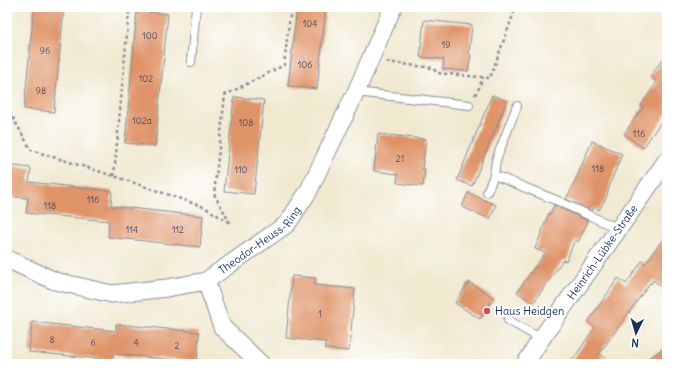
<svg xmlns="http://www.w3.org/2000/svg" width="674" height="371" viewBox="0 0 674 371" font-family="Delius,sans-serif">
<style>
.building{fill:#df9368}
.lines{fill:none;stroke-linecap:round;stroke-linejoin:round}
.lane-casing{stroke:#868c97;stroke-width:10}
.street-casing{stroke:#868c97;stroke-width:19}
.path{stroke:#868c97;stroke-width:2.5;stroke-dasharray:3 3;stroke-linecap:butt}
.lane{stroke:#fff;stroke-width:8}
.street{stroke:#fff;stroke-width:17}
.poi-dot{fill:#d1495b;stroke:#fff;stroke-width:1.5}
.labels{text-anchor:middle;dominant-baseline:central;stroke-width:4;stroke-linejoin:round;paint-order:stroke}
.number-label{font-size:9px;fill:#4c4860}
.street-label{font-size:11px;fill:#1b2f5e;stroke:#fff}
.poi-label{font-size:11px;fill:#1b2f5e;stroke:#fff;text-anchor:start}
</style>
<rect width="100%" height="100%" fill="#fff"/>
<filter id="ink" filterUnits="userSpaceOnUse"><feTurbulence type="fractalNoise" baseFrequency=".025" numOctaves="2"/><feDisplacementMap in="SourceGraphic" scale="8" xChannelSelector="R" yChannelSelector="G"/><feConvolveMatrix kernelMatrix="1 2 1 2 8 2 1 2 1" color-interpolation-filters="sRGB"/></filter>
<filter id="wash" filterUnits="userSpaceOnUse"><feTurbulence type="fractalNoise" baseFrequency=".012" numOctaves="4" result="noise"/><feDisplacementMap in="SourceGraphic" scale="16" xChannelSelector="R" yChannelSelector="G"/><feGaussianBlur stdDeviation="0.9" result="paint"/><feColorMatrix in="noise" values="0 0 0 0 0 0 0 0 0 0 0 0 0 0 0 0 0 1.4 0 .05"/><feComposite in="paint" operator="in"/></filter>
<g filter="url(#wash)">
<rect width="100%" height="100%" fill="#f0e9d0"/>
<g id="blocks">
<path class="building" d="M34,7H64L54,112L24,109Z
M297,7H326L317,89L288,86Z
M137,11L168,14L155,146L125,143Z
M424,20L472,25L469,54L471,55L468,71L443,69L444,59L420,57Z
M667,53V113L643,148L624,134L643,107L641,105L657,82L650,77Z
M492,95L507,101L472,186L457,180Z
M234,97L264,100L254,194L224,191Z
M378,134L426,139L422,169H425L423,186L397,183L398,174L374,171Z
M592,141L622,154L611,181L606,198L599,210L594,207L592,211L566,199L572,188Z
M7,165L31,168L29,182L112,191L111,206L203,216L200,247L108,237L109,221L26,213L28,198L7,196Z
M468,193L496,205L490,219L462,207Z
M554,205L588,221L578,242L575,240L566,261L563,260L533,303L517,292L545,253L535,249L549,213L550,214Z
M667,233V280L662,287L653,280L651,284L650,283L599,354L613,364H570L595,327L588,322L618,278L626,284L642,261L645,264Z
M292,276L315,278V285L355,289L349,351L325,349L326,342L286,338Z
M469,282L494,298L480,319L455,303Z
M32,322L116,331V324L199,332L197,362L113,354V360L29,352Z
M667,346V364H640Z"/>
</g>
</g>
<g filter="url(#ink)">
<use href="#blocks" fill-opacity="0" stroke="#868c97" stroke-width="1"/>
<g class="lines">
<defs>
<path id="lane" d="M191,62L196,7
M356,92L469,105
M494,175L496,160L517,106
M487,192L494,175L558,201L619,229
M508,320L541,339"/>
<g id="street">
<path id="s1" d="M7,259L55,281L112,294L167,288L206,281L287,224L308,192L356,92L393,7"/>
<path d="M206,281L222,327L261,364"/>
<path id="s2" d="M525,364L541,339L667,160"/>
</g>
</defs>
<use href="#lane" class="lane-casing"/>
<use href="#street" class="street-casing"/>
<path class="path" d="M387,62L433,68L437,73L490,78L516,7
M475,95L479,88L483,77
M7,107L31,150L114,176L204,207L230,223
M114,176L129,12L128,7
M230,223L214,194L225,95L284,65L291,7
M47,364L49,362L73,364
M139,364H143"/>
<use href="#lane" class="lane"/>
<use href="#street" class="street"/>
</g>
</g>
<circle class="poi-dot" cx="487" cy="311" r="4"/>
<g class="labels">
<g class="number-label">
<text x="310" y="23">104</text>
<text x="150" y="35">100</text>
<text x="446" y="44">19</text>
<text x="45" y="50">96</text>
<text x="305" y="64">106</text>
<text x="146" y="78">102</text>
<text x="41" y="90">98</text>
<text x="142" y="120">102a</text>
<text x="246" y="122">108</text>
<text x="639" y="133">116</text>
<text x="400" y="158">21</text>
<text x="598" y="168">118</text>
<text x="241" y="169">110</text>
<text x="93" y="199">116</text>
<text x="50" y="205">118</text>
<text x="132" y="229">114</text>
<text x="178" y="229">112</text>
<text x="320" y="313">1</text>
<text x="52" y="339">8</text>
<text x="93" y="342">6</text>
<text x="136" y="342">4</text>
<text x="177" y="345">2</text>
</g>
<g class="street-label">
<text stroke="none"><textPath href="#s1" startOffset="274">Theodor-Heuss-Ring</textPath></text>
<text stroke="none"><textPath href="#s2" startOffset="136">Heinrich-Lübke-Straße</textPath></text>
</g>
<g class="poi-label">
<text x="495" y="311">Haus Heidgen</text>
</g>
</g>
<rect width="674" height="371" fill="none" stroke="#fff" stroke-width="24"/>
<g transform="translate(636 333) rotate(185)" stroke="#ffffff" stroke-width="3" paint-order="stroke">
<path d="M0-3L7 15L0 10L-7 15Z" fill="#1b2f5e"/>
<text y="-6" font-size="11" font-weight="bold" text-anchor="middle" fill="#1b2f5e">N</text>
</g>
</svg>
